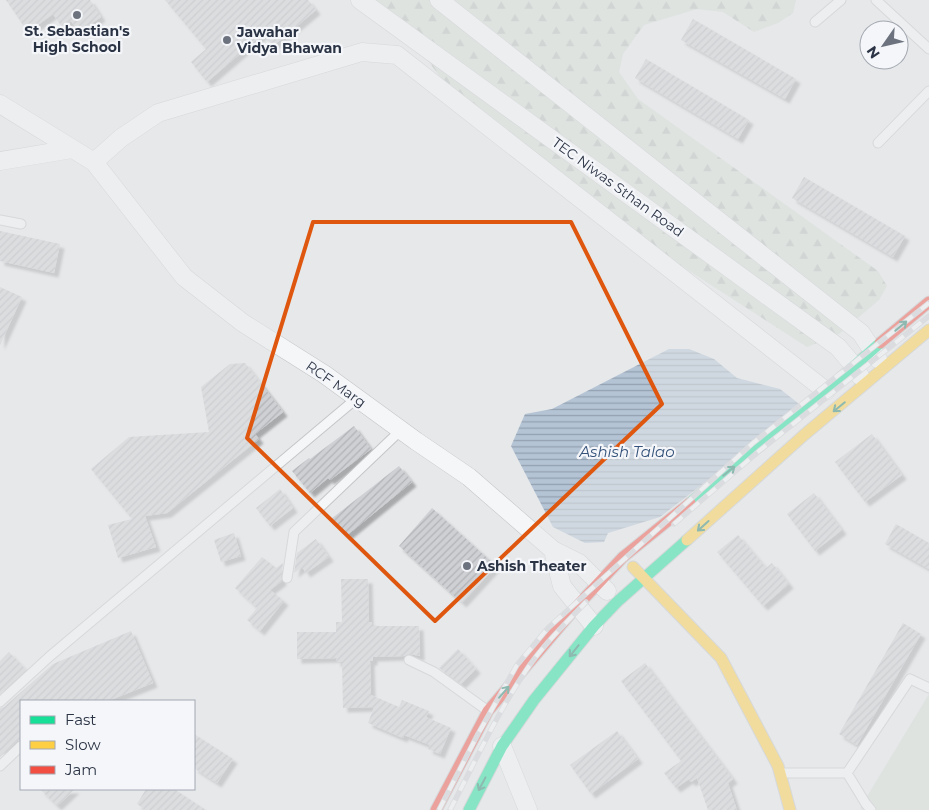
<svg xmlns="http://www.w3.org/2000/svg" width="929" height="810" viewBox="0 0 929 810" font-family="Montserrat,sans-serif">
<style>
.green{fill:#d6ded6}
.forest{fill:url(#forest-firs)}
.water{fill:url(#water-rules)}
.building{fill:url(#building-hatch);filter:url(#shadow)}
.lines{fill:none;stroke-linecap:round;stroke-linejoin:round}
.lane-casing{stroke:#c4c6c8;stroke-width:11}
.street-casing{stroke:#c4c6c8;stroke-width:19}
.fast-casing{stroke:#c4c6c8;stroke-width:13}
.slow-casing{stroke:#c4c6c8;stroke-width:13}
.jam-casing{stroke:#c4c6c8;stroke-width:13}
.lane{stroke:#f5f6f7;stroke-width:9}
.street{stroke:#f5f6f7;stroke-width:18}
.fast{stroke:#16e098;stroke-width:11}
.slow{stroke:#ffcf43;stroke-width:11}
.jam{stroke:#f24e42;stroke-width:11}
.rail-casing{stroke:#cecfd2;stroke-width:5.5}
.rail{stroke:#f4f6f9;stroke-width:4;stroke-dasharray:11;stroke-linecap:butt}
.oneway{stroke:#22816a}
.marked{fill:none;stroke:#df570f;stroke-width:4;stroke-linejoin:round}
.poi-dot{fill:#6c737f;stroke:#f4f6f9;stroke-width:2}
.labels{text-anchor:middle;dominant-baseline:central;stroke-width:4.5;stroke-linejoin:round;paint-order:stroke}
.poi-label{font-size:14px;font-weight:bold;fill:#2b3445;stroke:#f4f6f9;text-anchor:start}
.street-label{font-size:14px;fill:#2b3445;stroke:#f4f6f9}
.water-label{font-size:15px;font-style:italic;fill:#34527a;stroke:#f4f6f9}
</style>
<defs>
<pattern id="forest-firs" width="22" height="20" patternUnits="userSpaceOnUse" patternTransform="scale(1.25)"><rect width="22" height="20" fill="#d6ded6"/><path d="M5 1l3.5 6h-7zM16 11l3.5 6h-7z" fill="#b8bfb9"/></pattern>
<pattern id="water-rules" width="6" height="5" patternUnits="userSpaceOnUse" patternTransform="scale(1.25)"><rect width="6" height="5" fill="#b4c4d5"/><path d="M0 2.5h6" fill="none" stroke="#93a0af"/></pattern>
<pattern id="building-hatch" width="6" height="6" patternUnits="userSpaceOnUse" patternTransform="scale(1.25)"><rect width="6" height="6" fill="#ced0d3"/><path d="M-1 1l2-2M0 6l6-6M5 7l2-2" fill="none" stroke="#b1b3b6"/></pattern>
<filter id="shadow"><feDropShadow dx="4.5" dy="4.5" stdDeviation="1" flood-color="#0004"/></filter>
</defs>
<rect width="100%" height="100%" fill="#e6e8ea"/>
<path class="green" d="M929,694V810H863L860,808Z"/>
<path class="forest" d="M363,0H796L793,13L778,23L754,32L723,12L697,9L644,25L623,54L619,72L638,99L878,271L887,286L879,300L839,334L807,347L635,236L441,78L409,36Z"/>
<path class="water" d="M669,349H689L714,359L737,378L780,389L803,407L660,517L608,533L604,542L585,543L553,527L511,446L525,414L552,409Z"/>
<path class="building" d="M6,0H90L101,17L79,32L71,21L62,27L53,14L28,32Z
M165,0H308L316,10L273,46L263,34L207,82L191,62L206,49Z
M693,19L796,79L785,99L681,40Z
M646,59L749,120L738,139L635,78Z
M804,177L905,236L893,257L792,198Z
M0,231L60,244L54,273L0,261Z
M0,287L22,297L0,345Z
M245,363L283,412L255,434L259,439L167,513L145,516L156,547L118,558L108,525L132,519L91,469L129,437L209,432L201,387L230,364Z
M354,426L371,449L330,480L328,478L310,493L292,471L309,458L310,459Z
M872,434L902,475L865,502L835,462Z
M399,466L412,482L346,536L331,519Z
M280,489L293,508L270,526L256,508Z
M814,493L842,530L815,551L787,514Z
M432,508L496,566L462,603L399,546Z
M896,524L929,543V569L885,544Z
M234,533L241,556L221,562L214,540Z
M738,535L766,568L772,563L789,584L763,606L717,552Z
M316,539L329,557L306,573L302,567L294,573L297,553Z
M262,557L276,568L283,563L281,577L282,581L270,590L284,601L260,631L247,620L257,608L235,588Z
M341,579H368L369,622H372V626H419L420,656L409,654L404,656L373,657V661H370L371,695L399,707L402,700L429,711L426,717L451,728L440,754L428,749L430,745L404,735L403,738L368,723L374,707L343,708L342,662H336L337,658L297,659V632H336V622H342Z
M903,623L921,634L857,745L839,734Z
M131,631L153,683L108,701H21V740L17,741L0,757V708L4,707L53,664Z
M458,649L476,669L461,684L439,668Z
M9,652L26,670L0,694V661Z
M645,663L733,779L728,783L737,810H708L697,778L691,782L689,779L676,788L664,773L681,761L621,681Z
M617,731L638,759L591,794L570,765Z
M194,734L233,759L217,783L194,768Z
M40,789H75L57,806Z
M146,789H174L206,810H146L137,804Z"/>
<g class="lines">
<defs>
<path id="lane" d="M876,0L929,49
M815,22L841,0
M878,143L929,91
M0,220L21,224
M287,578L294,532L401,430
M409,660L434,672L488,711
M0,702L49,657L357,398
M0,766L21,746
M783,773H847
M871,810L866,804L847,773L910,679L929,688"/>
<path id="street" d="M360,0L838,347L854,366L860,376
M439,0L861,333L878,359
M0,104L94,162L184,277L243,323L324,374L416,441L469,477L553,550L579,563L607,591
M0,161L72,149
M94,162L121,138L158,113L362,52L397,55L826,391
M553,550L562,586L594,626
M502,746L528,810"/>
<path id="fast" d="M690,503L826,391L880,343
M469,810L502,746L534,700L594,626L617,602L687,540"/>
<path id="slow" d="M687,540L804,435L929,330
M633,567L721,658L778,766L790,810"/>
<path id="jam" d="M880,343L929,302
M436,810L488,711L577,606L623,557L690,503"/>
</defs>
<use href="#lane" class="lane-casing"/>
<use href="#street" class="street-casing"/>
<use href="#fast" class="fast-casing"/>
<use href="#slow" class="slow-casing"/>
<use href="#jam" class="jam-casing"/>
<use href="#lane" class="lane"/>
<use href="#street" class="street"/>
<use href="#fast" class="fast"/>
<use href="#slow" class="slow"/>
<use href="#jam" class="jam"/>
<defs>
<path id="rail" d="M674,524L759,451L929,316
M439,810L478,734L517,665L548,628L753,443L929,303
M450,810C474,764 496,715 525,672C542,646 565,624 586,602"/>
</defs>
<use href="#rail" class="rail-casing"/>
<use href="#rail" class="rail"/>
</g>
<defs><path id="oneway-shaft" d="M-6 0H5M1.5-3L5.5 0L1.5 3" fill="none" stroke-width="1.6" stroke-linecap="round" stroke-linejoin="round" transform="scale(1.25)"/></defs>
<g class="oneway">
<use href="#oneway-shaft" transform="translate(901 326) rotate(-40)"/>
<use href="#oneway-shaft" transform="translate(839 407) rotate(141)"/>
<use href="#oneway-shaft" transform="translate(729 471) rotate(-39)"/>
<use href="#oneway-shaft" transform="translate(703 526) rotate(138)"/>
<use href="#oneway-shaft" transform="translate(574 651) rotate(129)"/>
<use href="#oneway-shaft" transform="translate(504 692) rotate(-49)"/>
<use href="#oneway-shaft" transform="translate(482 784) rotate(118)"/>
</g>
<path d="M0 0H929V810H0ZM313,222H571L662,404L435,621L247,438Z" fill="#e6e8ea" fill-opacity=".55" fill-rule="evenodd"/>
<path class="marked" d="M313,222H571L662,404L435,621L247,438Z"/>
<g class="poi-dot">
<circle cx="77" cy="15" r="5"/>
<circle cx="227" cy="40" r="5"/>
<circle cx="467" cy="566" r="5"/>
</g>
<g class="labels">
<g class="poi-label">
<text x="77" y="31" text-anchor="middle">St. Sebastian's<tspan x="77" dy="16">High School</tspan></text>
<text x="237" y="32">Jawahar<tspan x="237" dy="16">Vidya Bhawan</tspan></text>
<text x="477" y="566">Ashish Theater</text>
</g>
<g class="street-label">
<text transform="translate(618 187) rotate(36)">TEC Niwas Sthan Road</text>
<text transform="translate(336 384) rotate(35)">RCF Marg</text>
</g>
<g class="water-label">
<text x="627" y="451">Ashish Talao</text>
</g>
</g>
<rect x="20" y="700" width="175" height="90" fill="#f4f6f9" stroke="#a4a8b1"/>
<rect x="30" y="716" width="25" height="8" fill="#16e098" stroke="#a4a8b1"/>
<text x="65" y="725" font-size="15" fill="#2b3445">Fast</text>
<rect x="30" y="741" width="25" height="8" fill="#ffcf43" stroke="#a4a8b1"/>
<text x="65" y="750" font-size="15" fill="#2b3445">Slow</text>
<rect x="30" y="766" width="25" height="8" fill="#f24e42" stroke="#a4a8b1"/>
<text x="65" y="775" font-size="15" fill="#2b3445">Jam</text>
<g transform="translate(884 45) rotate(236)"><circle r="24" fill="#f4f6f9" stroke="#a4a8b1"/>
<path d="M0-4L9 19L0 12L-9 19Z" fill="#6c737f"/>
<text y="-8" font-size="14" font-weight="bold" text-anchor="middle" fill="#2b3445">N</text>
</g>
</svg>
